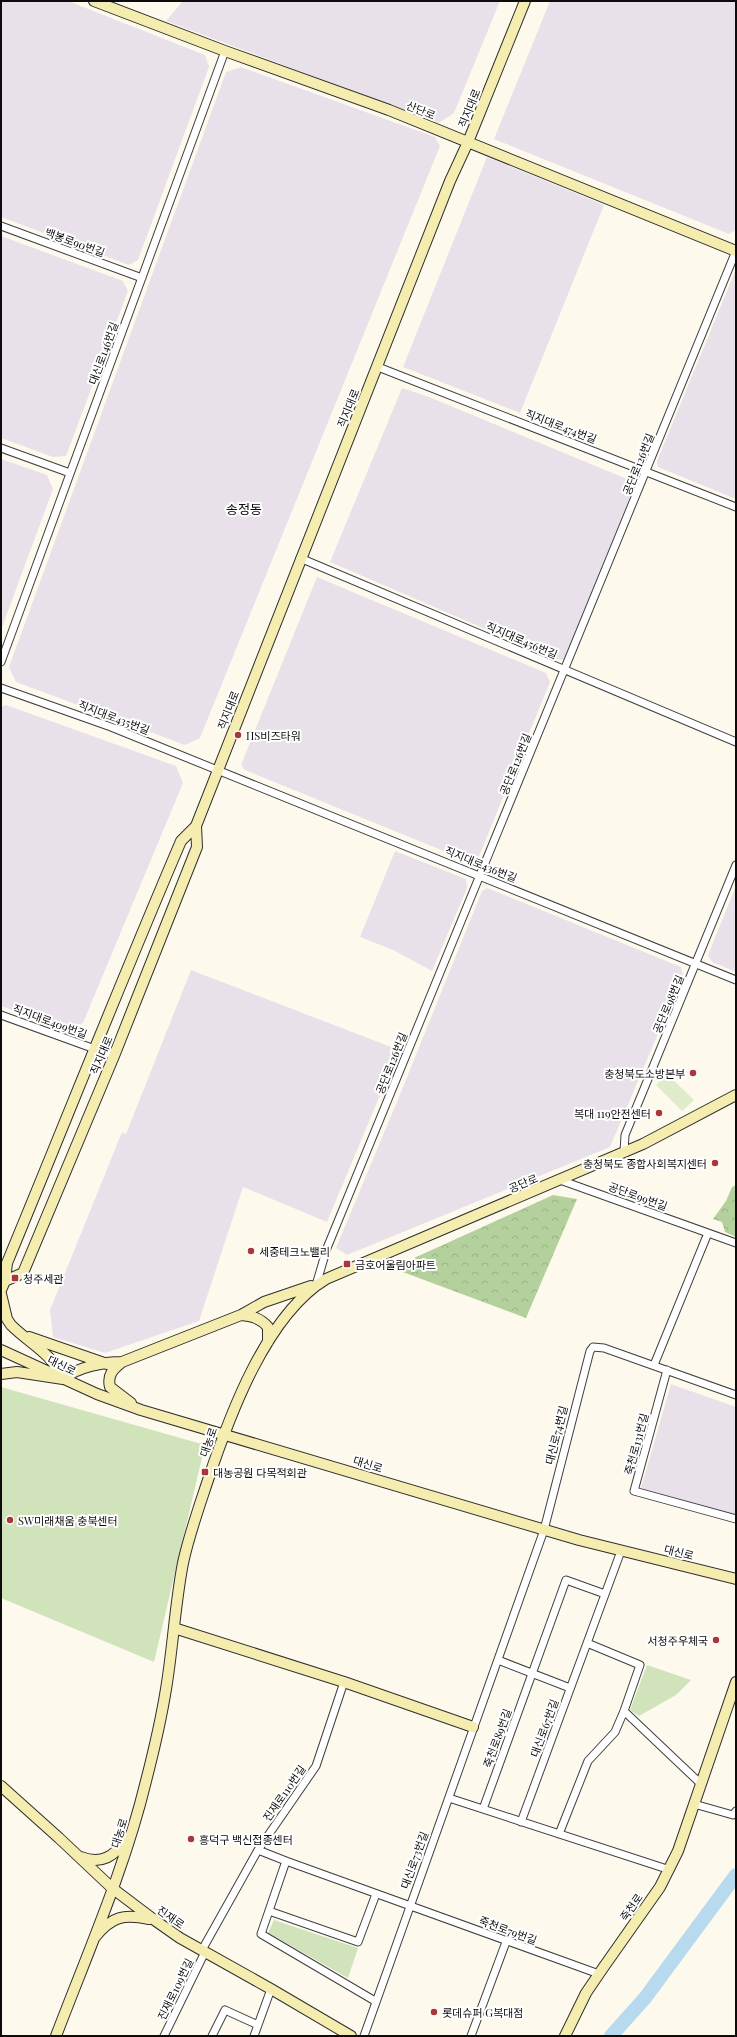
<svg xmlns="http://www.w3.org/2000/svg" width="737" height="2037" viewBox="0 0 737 2037" font-family="'Playfair Display','Noto Sans KR',serif">
<style>
.industrial{fill:#e9e1ea}
.forest{fill:url(#forest-crowns)}
.park{fill:#d0e3bb}
.pitch{fill:#e0ebcc}
.lines{fill:none;stroke-linecap:round;stroke-linejoin:round}
.river{stroke:#b8daee;stroke-width:14}
.street-casing{stroke:#3f3f3f;stroke-width:9}
.secondary-casing{stroke:#2e2e2e;stroke-width:12}
.street{stroke:#fff;stroke-width:7}
.secondary{stroke:#f5edb0;stroke-width:10}
.poi-dot{fill:#aa363c;stroke:#fff;stroke-width:1.5}
.labels{text-anchor:middle;dominant-baseline:central;stroke-width:4;stroke-linejoin:round;paint-order:stroke}
.street-label{font-size:11px;fill:#0c0c0c;stroke:#fff}
.poi-label{font-size:11px;fill:#0c0c0c;stroke:#fff;text-anchor:start}
.quarter-label{font-size:13px;fill:#0c0c0c;stroke:#fff}
</style>
<defs>
<pattern id="forest-crowns" width="20" height="18" patternUnits="userSpaceOnUse"><rect width="20" height="18" fill="#b4d19d"/><path d="M2 6a3 3 0 1 1 6 0M12 15a3 3 0 1 1 6 0" fill="none" stroke="#9ab286"/></pattern>
</defs>
<rect width="100%" height="100%" fill="#fdfaed"/>
<path class="industrial" d="M1,1H68L205,55L209,67L138,260L129,265L1,217Z
M183,1H500L454,113L439,123L166,21Z
M550,1H736V230L729,234L494,139Z
M241,67L435,137L440,146L200,738L185,745L16,682L9,667L226,72Z
M487,157L604,205L520,413L403,367Z
M1,236L123,281L128,291L66,456L53,457L1,438Z
M736,269V499L658,467L657,461Z
M402,388L429,397L627,479L631,494L564,660L552,658L330,562Z
M1,459L47,475L53,489L1,630Z
M317,577L546,673L550,682L478,859L473,863L245,770L241,765Z
M6,705L176,766L183,783L83,1023L63,1030L1,1006V707Z
M395,851L466,879L467,888L432,971L393,950L360,937Z
M736,886V972L712,962L708,955Z
M487,888L681,967L683,975L610,1147L347,1255L336,1248L401,1092L482,891Z
M191,970L399,1050L327,1222L243,1187L199,1321L105,1353L53,1337L50,1310L122,1132L126,1134Z
M671,1384L736,1407V1512L734,1518L639,1495Z"/>
<path class="forest" d="M736,1185V1237L725,1232L722,1222L713,1219L726,1201L732,1187Z
M553,1195L577,1199L526,1318L392,1268Z"/>
<path class="park" d="M1,1387L205,1445L154,1662L1,1598Z
M647,1665L691,1680L676,1695L639,1716L630,1710Z
M274,1920L358,1948L348,1978L268,1933Z"/>
<path class="pitch" d="M667,1074L694,1100L682,1111L656,1085Z"/>
<g class="lines">
<path class="river" d="M611,2036L645,1998L736,1875"/>
<defs>
<path id="street" d="M1,226L142,278
M378,367L736,507
M1,448L70,473
M300,558L736,742
M1,662L225,51
M1,688L111,727L736,980
M1,1015L114,1056
M624,1152L625,1135L736,865
M560,1180L736,1243
M316,1285L327,1248L736,251
M654,1365L708,1233
M667,1370L634,1491L736,1519
M498,1660L570,1688
M624,1711L701,1784
M449,1798L670,1870
M694,1804L733,1815L736,1811
M483,1809L566,1580L605,1594
M521,1822L621,1551
M559,1834L588,1761L615,1732L624,1711L640,1665L587,1643
M258,1850L286,1861
M269,1911L358,1942L376,1894
M202,1950L258,1850L316,1766L344,1682
M375,2001L261,1934L286,1861L599,1974
M164,2036L205,1952
M212,2036L225,2010L258,2025
M254,2036L271,1989
M364,2036L544,1530L590,1351L593,1347L604,1348L736,1395
M471,2036L506,1942"/>
<path id="secondary" d="M94,1L225,51L389,110L736,251
M5,1281L23,1273L114,1056L197,847L196,826
M1,1290L5,1281L7,1263C65,1123 121,981 181,841L196,826L450,181L468,142L525,1
M1,1294L7,1319L11,1325C30,1344 52,1353 63,1379
M241,1315C252,1316 260,1318 268,1327V1342
M29,1337L107,1364
M1,1350L97,1394L141,1410L579,1540L736,1579
M1,1374L17,1372L63,1379C78,1367 103,1362 122,1362
M131,1403L110,1387C107,1375 113,1369 122,1362L241,1315L264,1302L311,1286
M174,1628L344,1682L473,1727
M1,1786L59,1838L112,1888L153,1919L180,1938L271,1989L351,2036
M81,1857C102,1865 114,1856 126,1840
M95,1937C112,1916 124,1914 149,1919
M56,2036C88,1952 125,1868 146,1781C154,1750 161,1720 166,1689C173,1647 175,1604 183,1563C189,1535 199,1507 208,1480C229,1417 266,1315 326,1279L643,1144L736,1095
M565,2036L586,1993L603,1968L660,1887L678,1851L736,1682"/>
</defs>
<use href="#street" class="street-casing"/>
<use href="#secondary" class="secondary-casing"/>
<use href="#street" class="street"/>
<use href="#secondary" class="secondary"/>
</g>
<g class="poi-dot">
<circle cx="238" cy="735" r="4"/>
<circle cx="693" cy="1073" r="4"/>
<circle cx="659" cy="1113" r="4"/>
<circle cx="715" cy="1163" r="4"/>
<circle cx="251" cy="1251" r="4"/>
<rect x="343" y="1260" width="8" height="8" rx="2"/>
<rect x="11" y="1274" width="8" height="8" rx="2"/>
<rect x="201" y="1468" width="8" height="8" rx="2"/>
<circle cx="10" cy="1520" r="4"/>
<circle cx="716" cy="1640" r="4"/>
<circle cx="191" cy="1839" r="4"/>
<circle cx="434" cy="2012" r="4"/>
</g>
<g class="labels">
<g class="street-label">
<text transform="translate(469 108) rotate(-68)">직지대로</text>
<text transform="translate(421 110) rotate(22)">산단로</text>
<text transform="translate(75 242) rotate(20)">백봉로90번길</text>
<text transform="translate(103 353) rotate(-70)">대신로146번길</text>
<text transform="translate(348 408) rotate(-68)">직지대로</text>
<text transform="translate(561 426) rotate(21)">직지대로474번길</text>
<text transform="translate(638 464) rotate(-68)">공단로126번길</text>
<text transform="translate(522 640) rotate(23)">직지대로456번길</text>
<text transform="translate(228 710) rotate(-69)">직지대로</text>
<text transform="translate(114 717) rotate(21)">직지대로435번길</text>
<text transform="translate(515 764) rotate(-68)">공단로126번길</text>
<text transform="translate(481 864) rotate(22)">직지대로436번길</text>
<text transform="translate(668 1004) rotate(-67)">공단로98번길</text>
<text transform="translate(50 1021) rotate(20)">직지대로409번길</text>
<text transform="translate(101 1055) rotate(-67)">직지대로</text>
<text transform="translate(391 1063) rotate(-68)">공단로126번길</text>
<text transform="translate(523 1183) rotate(-23)">공단로</text>
<text transform="translate(638 1196) rotate(20)">공단로99번길</text>
<text transform="translate(62 1365) rotate(26)">대신로</text>
<text transform="translate(556 1435) rotate(-76)">대신로74번길</text>
<text transform="translate(208 1442) rotate(-71)">대농로</text>
<text transform="translate(636 1444) rotate(-75)">죽천로131번길</text>
<text transform="translate(368 1464) rotate(17)">대신로</text>
<text transform="translate(679 1552) rotate(14)">대신로</text>
<text transform="translate(544 1728) rotate(-70)">대신로67번길</text>
<text transform="translate(497 1738) rotate(-70)">죽천로89번길</text>
<text transform="translate(284 1793) rotate(-55)">진재로110번길</text>
<text transform="translate(119 1833) rotate(-73)">대농로</text>
<text transform="translate(414 1860) rotate(-70)">대신로73번길</text>
<text transform="translate(631 1907) rotate(-55)">죽천로</text>
<text transform="translate(171 1917) rotate(35)">진재로</text>
<text transform="translate(508 1930) rotate(20)">죽천로79번길</text>
<text transform="translate(175 1989) rotate(-64)">진재로109번길</text>
</g>
<g class="poi-label">
<text x="246" y="735">HS비즈타워</text>
<text x="685" y="1073" text-anchor="end">충청북도소방본부</text>
<text x="651" y="1113" text-anchor="end">복대 119안전센터</text>
<text x="707" y="1163" text-anchor="end">충청북도 종합사회복지센터</text>
<text x="259" y="1251">세중테크노밸리</text>
<text x="355" y="1264">금호어울림아파트</text>
<text x="23" y="1278">청주세관</text>
<text x="213" y="1472">대농공원 다목적회관</text>
<text x="18" y="1520">SW미래채움 충북센터</text>
<text x="708" y="1640" text-anchor="end">서청주우체국</text>
<text x="199" y="1839">흥덕구 백신접종센터</text>
<text x="442" y="2012">롯데슈퍼 G복대점</text>
</g>
<g class="quarter-label">
<text x="244" y="508">송정동</text>
</g>
</g>
<rect width="737" height="2037" fill="none" stroke="#0c0c0c" stroke-width="4"/>
</svg>
